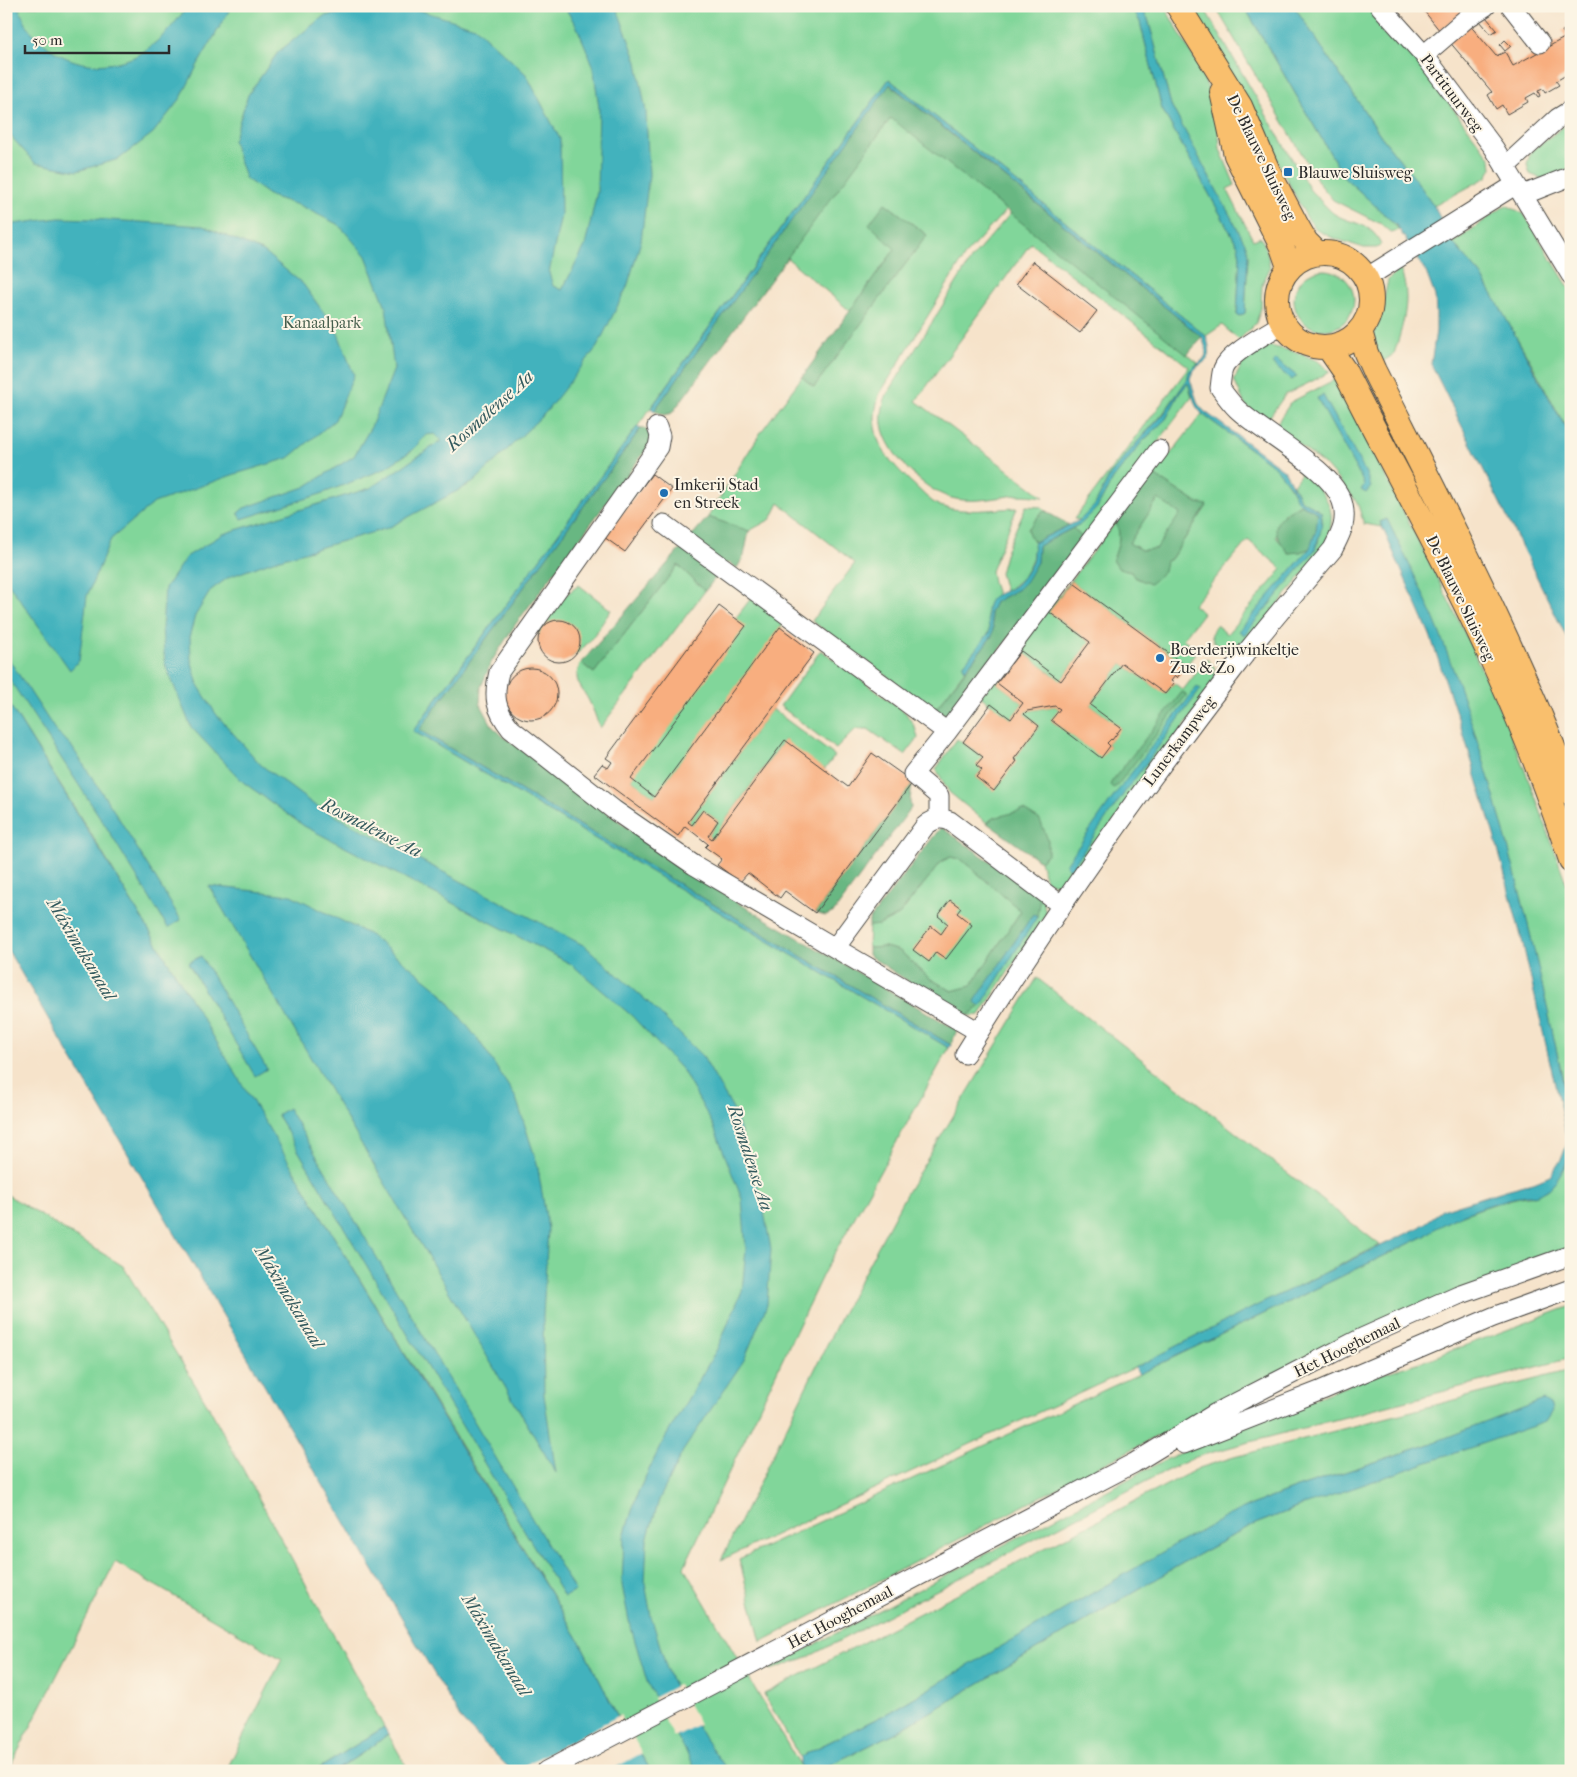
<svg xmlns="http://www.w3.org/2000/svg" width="1577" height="1777" viewBox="0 0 1577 1777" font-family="'IM FELL French Canon',serif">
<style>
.green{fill:#81d69a;stroke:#568062}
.forest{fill:#68b782;stroke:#4a7156;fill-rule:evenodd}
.water{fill:#42b2bd;stroke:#366e74}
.pier{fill:#f6e3ca}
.building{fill:#f8ae7f}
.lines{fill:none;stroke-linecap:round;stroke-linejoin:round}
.minor-casing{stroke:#494743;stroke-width:21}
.major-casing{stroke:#494743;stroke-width:26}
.minor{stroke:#fff;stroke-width:19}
.major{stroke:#f9bf6d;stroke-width:24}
.poi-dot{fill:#1f6fb2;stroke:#fcf5e5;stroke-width:2}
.labels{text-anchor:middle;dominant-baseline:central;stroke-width:4;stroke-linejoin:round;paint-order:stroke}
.street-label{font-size:16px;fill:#2b2b2b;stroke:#fcf5e5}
.poi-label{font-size:16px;fill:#2b2b2b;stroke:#fcf5e5;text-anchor:start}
.park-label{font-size:16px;fill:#455e4c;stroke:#fcf5e5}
.water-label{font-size:18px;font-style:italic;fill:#335a5e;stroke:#fcf5e5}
</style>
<rect width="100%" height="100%" fill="#fcf5e5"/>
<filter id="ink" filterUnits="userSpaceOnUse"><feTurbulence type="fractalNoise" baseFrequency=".02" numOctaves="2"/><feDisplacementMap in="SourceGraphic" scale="10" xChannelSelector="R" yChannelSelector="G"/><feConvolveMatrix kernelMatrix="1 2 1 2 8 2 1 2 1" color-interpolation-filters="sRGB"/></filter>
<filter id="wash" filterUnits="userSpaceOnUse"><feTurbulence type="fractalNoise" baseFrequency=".0096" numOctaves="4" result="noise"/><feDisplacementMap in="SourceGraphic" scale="20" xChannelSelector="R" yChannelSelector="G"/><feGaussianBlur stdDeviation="1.12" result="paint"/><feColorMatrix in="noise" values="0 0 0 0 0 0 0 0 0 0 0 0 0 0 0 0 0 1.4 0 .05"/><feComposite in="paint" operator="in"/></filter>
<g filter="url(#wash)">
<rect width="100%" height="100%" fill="#f6e3ca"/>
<path class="green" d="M6,6H1131L1140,22L1162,109L1238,246L1240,256L1237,314L1240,316L1245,313L1248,255L1171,105L1148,19L1140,6H1164L1199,67L1211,96L1218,124L1220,149L1235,185L1227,189L1253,240L1261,237L1267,251L1270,268L1262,285L1261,308L1256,323L1239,340L1222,325L1206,336L889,79L637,427L413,731L949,1048L823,1274L684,1567L803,1771H651L617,1715L579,1640L227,1061L91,834L6,699Z
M1190,6H1203L1310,190C1318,198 1325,206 1333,213C1350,225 1370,220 1381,244L1377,248H1364L1333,238L1317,230L1307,218L1266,140Z
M1215,6H1244L1344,177L1385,213L1399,230L1390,232L1381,224L1333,200L1319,183Z
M1294,6H1368L1415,58L1491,159L1492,168L1487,177L1434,206L1416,180L1381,136Z
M891,117L1006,210L966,254L879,395C867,436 882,454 911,482C919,489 930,502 940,506C964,514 993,509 1017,508L991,571L993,582L997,595C983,604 990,619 989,633L964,665L965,670L934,711L812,621L855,563L779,503L771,519L749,531L708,517L761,432L802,377L814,387L927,235L885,203L895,249L850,311L786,257Z
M1571,121V169L1542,179L1530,174L1527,164L1531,151Z
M1506,205L1524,214L1571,291V437L1533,366L1481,275L1453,243Z
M1011,213L1198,363L1190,371L1187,380L1162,415L1140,439L1110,475L1095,505L1080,520L1074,519L1189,367L1031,243L916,401L1044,497C1035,496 1026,495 1017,495C998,497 976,503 956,499C927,494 886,454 882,424C881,414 883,407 885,398L972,258Z
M1294 300a30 30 0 1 1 60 0a30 30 0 1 1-60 0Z
M1398,270H1400C1413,297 1402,328 1394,354L1382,362L1376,349L1374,334L1380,317L1388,280Z
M1270,346L1296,352L1318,361L1330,372L1285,395L1266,422L1245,405L1234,380L1246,357Z
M1336,379L1460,623L1505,720L1537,801L1571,897V1115L1531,938L1507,843L1475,734L1387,519L1380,522L1382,527L1364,524L1357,502L1327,467L1275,426L1291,402Z
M1188,383L1192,397L1084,540L1073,528L1082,523L1097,508L1113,479L1142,442L1166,419L1179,394Z
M1202,414L1275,467L1281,473L1301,504L1284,513L1276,537L1289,553L1300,552L1311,548L1240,631L1318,543L1322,519L1321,512L1300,499L1293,485L1302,472C1327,496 1338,506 1327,543L1245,647L1221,650C1212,642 1208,635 1216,625L1227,634L1282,569L1248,540L1193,605L1203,613L1183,639L1198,650L1186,666L1071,581L1049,612L1090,642L1061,681L1021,651L1011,664L1009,662L1004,668L1007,670L997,683L1023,703L1011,719L980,696L1116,522C1122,536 1118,546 1113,560L1119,569L1131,572L1171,559L1207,506L1197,503L1154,475Z
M1158,499L1181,514L1156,549L1141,550L1129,543Z
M1026,506L1040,507L1048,512L1045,511L1032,539L1035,542C1032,549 1034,556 1031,562C1026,575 1017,585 1005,591L1000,573L1006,551Z
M678,565L705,591L600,728C596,718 593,708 588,699C580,685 572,680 581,663L594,673Z
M579,585L611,610C600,626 589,646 572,657C568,659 565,658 561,659C544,659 535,636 540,621C544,608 569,593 579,585Z
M752,597L785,622L654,797L631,779L735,619Z
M821,650L905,712L915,727L918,738L905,755L868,729H856L836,749L780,706Z
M1207,659L1214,667L1215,685L1069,883L1055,884L1046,881L1040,861L1048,854L993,818L987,823L949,792L936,769L957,739L983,757L977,765L982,770L976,777L994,791L1016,761L1014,759L1039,726L1024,714L1027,711L1055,706L1060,709L1052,721L1101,757L1110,746L1107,743L1121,728L1090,705L1122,663L1165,694L1174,683L1183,690Z
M772,709L835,756L824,770L784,740L712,839L708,836L718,821L703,810L692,825L688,822Z
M951,857L962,860L1021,911L971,986L952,991L929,978L900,951L885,947L868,948L869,926L879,925L899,915L942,861Z
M1040,896L1043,901L1046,914L980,1015L967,1016L981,1006Z
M1037,978L1380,1245L1134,1368L721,1560L843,1312L906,1194Z
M1571,1153V1248L1335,1344L761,1642L739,1559L1139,1374L1425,1236C1431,1231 1437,1226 1444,1223C1460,1215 1520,1193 1535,1196L1566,1165Z
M6,1194L123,1266L210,1409L384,1727L315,1771H226L282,1659L115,1562L8,1771H6Z
M1571,1306V1358L1231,1447L1196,1457L1164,1472L810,1656L771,1670L770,1668L1159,1463L1194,1446L1364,1379L1421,1362Z
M1571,1370V1771H817L895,1733L1181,1564L1250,1526L1304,1505L1432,1443L1297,1488L1241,1509L886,1714L809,1752L800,1758L764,1694L1199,1468L1234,1457Z
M388,1734L409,1771H335L373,1746Z"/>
<path class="forest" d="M889,84L1202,337L1187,355L891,118L672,413L664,415L654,411Z
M885,203L927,235L814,387L802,377L895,249L869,224Z
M641,428H644L652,436V442L515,625L492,661L481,687L480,703L493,727L503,736L642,838L740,904L957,1030L951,1045L419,730Z
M1154,475L1197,503L1207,505L1171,559L1166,561L1164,572L1150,584L1134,577L1131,572L1119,569L1113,560C1118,546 1122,536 1116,522L1149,477ZM1158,499L1180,514L1156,549L1141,550L1129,543Z
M1301,504L1311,509L1318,513C1319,524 1315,538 1311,548L1300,552L1289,553C1267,528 1274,518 1301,504Z
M1045,511L1069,525L1035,542L1029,535L1028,529L1041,513Z
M708,517L749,531L744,556L737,568L728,562L705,591L678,565L594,673L581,663Z
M1073,528L1084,540L951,714H938L934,711L992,636L993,627L990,613L995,602L1018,589L1037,562L1038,546Z
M1182,692L1185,693L1186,696L1117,786L1113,788L1110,785L1112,781Z
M912,783L910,801L911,808L834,912L826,916L815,913Z
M1024,810L1040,820L1048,840V854L1040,861L987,823L993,818Z
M941,827L1040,896L1037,917L1036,915L977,1005L981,1006L967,1016L955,1012L868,955V948L885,947L900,951L929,978L952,991L971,986L1021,911L962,860L951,857L942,861L899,915L879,925L869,926V920Z"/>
<path class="water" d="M6,6H18C22,14 25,24 30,30C52,56 84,71 118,62C124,60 131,59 136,56C158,44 173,26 188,6H233L229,11L197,66L181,98L153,133L119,159L77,171L35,163L6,131Z
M382,6H405L475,27L526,74L560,139L561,215L549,273L553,286L562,290L585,246L597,192L599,108L593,65L577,27L564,6H616L637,62L646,112L649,175L641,241L627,287L597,347L546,412L474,482L388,528L273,561L229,577L211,590L195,616L190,634L191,659L198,685L216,714L261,765L313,804L585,946L649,1003L703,1057L735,1113L761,1196L771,1249L767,1305L744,1360L683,1451L659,1500L647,1540L645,1583L651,1616L669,1676L705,1739L728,1771H697L648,1685L629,1621L622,1585L624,1536L638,1492L661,1445L717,1349L742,1291L746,1249L742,1199L713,1125L683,1071L632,1016L571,964L304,826L243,782L191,727L165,664L162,628L165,588L186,557L223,534L370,488L441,441L435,434L426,435L413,450L382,470L321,494L242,519L238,513L244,508L305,487L354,456L371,427L394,369L386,307L366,256L339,225L301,206L270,196L245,178L233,141L248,95L278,52L324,16Z
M1131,6H1140L1148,19L1171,105L1246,245L1248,255L1245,313L1240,316L1237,315L1240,256L1238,246L1162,109L1140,22Z
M1244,6H1294L1381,136L1416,180L1434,206L1453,243L1481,275L1497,302L1570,436L1571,646L1431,364L1436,331V313L1435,296L1426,272L1397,226L1344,177Z
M889,79L1206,336C1218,370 1196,356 1190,379L1198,404L1204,411L1284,470L1300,499L1321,512L1322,519L1321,530L1315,550L1244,635L1239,631L1310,548L1316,530L1318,513L1311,509L1301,504L1297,500L1290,486L1275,467L1202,414L1196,406L1188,383L1179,394L1166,419L1142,442L1113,479L1097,508L1082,523L1038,546L1037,562L1026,581L1018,589L995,602L990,613L993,628L992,636L965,670L963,665L989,633C990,624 985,614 988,605C992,592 1007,593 1016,585C1022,580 1029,569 1032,562C1034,556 1032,549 1035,542L1080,520L1095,505L1110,475L1140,439L1163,415L1187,380L1189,371L1203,360L1206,355V349L1202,337L890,84L654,411L651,408Z
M59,218L93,219L203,226L264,252L303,284L337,331L354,375L335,420L289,458L232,475L154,503L111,539L87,596L79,661L70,670L6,580V225Z
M1276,360L1297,376L1292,380L1272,364Z
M1323,395L1366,473L1371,487L1366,493L1361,490L1364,485L1361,478L1317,398Z
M637,427L641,428L419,730L951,1045L949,1048L413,731Z
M1387,519C1405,556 1425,595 1440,634C1488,759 1521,889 1550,1020C1557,1055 1577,1133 1566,1164C1561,1174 1552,1188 1542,1193C1536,1197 1532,1195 1526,1195C1520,1196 1515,1198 1509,1199C1482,1207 1447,1218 1425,1236L1139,1374L1134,1368L1256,1306L1420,1227L1442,1210L1506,1190L1536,1182L1550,1176L1561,1160L1567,1144L1564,1124L1522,940L1497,845L1465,739L1430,635L1380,522Z
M6,655L57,733L70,744L118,817L181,920L168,928L105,825L6,674Z
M1197,687L1201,689L1125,792L1071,869L1067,867L1066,864L1119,789Z
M6,699C202,1010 385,1328 579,1640L617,1715L651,1771H512L462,1721L6,947Z
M209,886L291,895L370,935L439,990L480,1042L516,1098L537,1163L548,1229L543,1316L544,1395L556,1473Z
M1033,914L1036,915L1037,917L981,1006L977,1005L975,1001Z
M201,956L267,1069L255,1076L188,963Z
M288,1108L575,1591L564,1597L277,1115Z
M1544,1400L1551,1405L1552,1411L1545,1422L1304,1505L1250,1526L1181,1564L895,1733L817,1771H803L800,1766V1758L809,1752L886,1714L1171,1547L1241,1509L1297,1488L1432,1443Z
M384,1727L388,1734L373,1746L335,1771H315Z"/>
<path class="pier" d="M678,1685L699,1724L674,1737L653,1698Z
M620,1715L642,1753L609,1771H514Z"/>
<g id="blocks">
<path class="building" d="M1420,6H1463L1466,9L1440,31Z
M1486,17L1497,30L1491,34L1480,21Z
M1468,23L1496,56L1505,52L1513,66L1566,37L1562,31L1569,27L1571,31V79L1568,74L1556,81L1559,85L1545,93L1543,89L1538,91L1540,96L1538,97L1535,93L1526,98L1528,102L1507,114L1502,105L1496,109L1488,95L1492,92L1448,40Z
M1505,40L1511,46L1505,51L1500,45Z
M1033,261L1097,311L1080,333L1016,284Z
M652,474L672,489L625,552L604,537Z
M1071,581L1186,666L1177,678L1175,676L1171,681L1174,683L1165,694L1122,663L1090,705L1121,728L1112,740L1111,739L1107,743L1110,746L1101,758L1051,720L1060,709L1055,706L1027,711L1024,714L1039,726L1014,759L1017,761L994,791L976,777L982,770L976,765L983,757L963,742L991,704L1011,719L1023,703L997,683L1007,670L1004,668L1008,662L1011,664L1021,651L1061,681L1090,642L1049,612Z
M719,606L746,626L631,779L654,797L780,627L814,653L688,822L692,825L703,810L718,821L708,836L712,839L785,740L848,787L872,753L913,782L815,913L785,891L780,898L748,873L740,882L717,865L722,859L705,847L708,844L685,826L678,836L594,774L602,764L608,768L612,762L606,758Z
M538 641a21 21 0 1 1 42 0a21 21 0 1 1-42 0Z
M505 694a26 26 0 1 1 52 0a26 26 0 1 1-52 0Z
M950,900L961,908L957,913L972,925L946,959L936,952L929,962L913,950L931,926L941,934L948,924L938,916Z"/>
</g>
</g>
<g filter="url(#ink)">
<use href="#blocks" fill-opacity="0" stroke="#494743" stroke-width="1"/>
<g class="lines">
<defs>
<path id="minor" d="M1380,6L1424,55L1494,148L1571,275
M1511,6L1540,43
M1424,55L1467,18L1486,6
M1505,167L1558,118L1571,110
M1523,195L1571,176
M1366,278L1515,185
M657,427L660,436L658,447L499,672C493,697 495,709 511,729L614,810L694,865L835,948L925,826C933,819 940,817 950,821L1061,905
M664,524L947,732
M939,819V796L913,774L947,732L1159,450
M835,948L979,1032
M965,1054C1047,922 1137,795 1232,671C1264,629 1299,589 1333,549C1341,533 1347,523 1343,505C1335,470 1263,434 1237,409C1231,403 1225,395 1220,388C1221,382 1221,375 1223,369C1229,353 1268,333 1282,324
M1184,1444L1322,1390L1493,1317L1571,1289
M546,1771L1134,1463L1216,1413L1362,1338L1458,1295L1571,1255"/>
<path id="major" d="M1178,6L1240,106L1268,171L1298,228L1306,242L1317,253
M1222,92L1236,155L1282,247L1289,267
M1277 300a47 47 0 1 1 94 0a47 47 0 1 1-94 0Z
M1360,331L1366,353L1374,371C1444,510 1517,648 1571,793
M1328,347L1344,370C1395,472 1453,572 1500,677C1527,737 1550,798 1571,860"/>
</defs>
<use href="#minor" class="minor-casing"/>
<use href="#major" class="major-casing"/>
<use href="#minor" class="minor"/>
<use href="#major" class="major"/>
</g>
</g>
<g class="poi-dot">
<rect x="1283" y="167" width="10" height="10" rx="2.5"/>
<circle cx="664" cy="493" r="5"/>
<circle cx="1160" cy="658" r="5"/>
</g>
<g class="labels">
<g class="street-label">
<text transform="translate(1452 93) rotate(53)">Partituurweg</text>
<text transform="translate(1262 157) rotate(64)">De Blauwe Sluisweg</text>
<text transform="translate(1461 598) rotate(64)">De Blauwe Sluisweg</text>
<text transform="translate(1179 741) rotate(-53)">Lunerkampweg</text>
<text transform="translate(1347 1347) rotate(-26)">Het Hooghemaal</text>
<text transform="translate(840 1617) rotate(-28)">Het Hooghemaal</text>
</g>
<g class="poi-label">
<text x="1298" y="172">Blauwe Sluisweg</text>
<text x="674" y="484">Imkerij Stad<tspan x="674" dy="18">en Streek</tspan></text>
<text x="1170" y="649">Boerderijwinkeltje<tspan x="1170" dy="18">Zus &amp; Zo</tspan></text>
</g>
<g class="park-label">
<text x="322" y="322">Kanaalpark</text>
</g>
<g class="water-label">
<text transform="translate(490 411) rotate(-42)">Rosmalense Aa</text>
<text transform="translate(371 828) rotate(27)">Rosmalense Aa</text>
<text transform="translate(81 949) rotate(59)">Máximakanaal</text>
<text transform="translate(750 1158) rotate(72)">Rosmalense Aa</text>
<text transform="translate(289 1297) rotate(59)">Máximakanaal</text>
<text transform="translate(496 1645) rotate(59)">Máximakanaal</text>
</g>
</g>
<rect width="1577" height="1777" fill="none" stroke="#fcf5e5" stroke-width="25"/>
<path d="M25 45v8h144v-8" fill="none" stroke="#2b2b2b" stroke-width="2.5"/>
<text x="32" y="45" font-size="15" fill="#2b2b2b" stroke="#fcf5e5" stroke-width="4" paint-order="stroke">50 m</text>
</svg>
